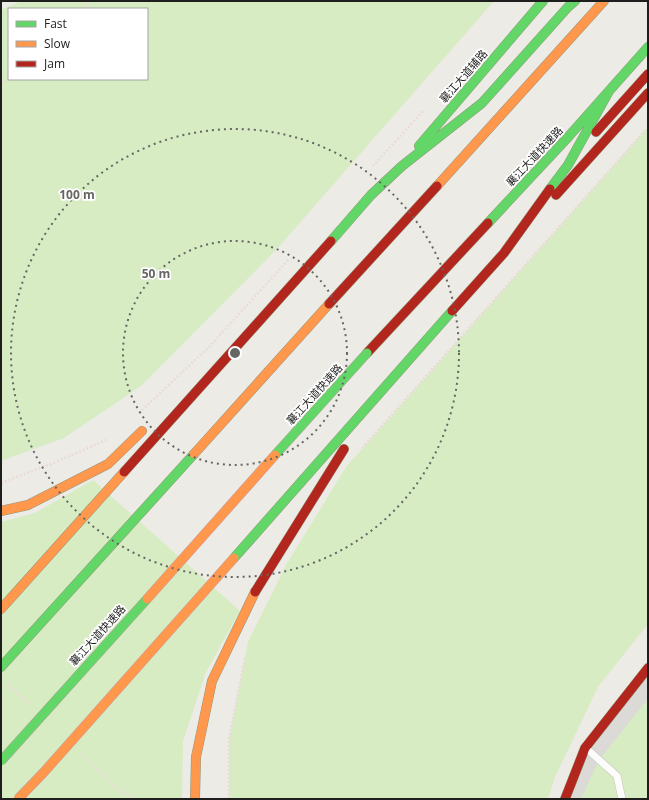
<svg xmlns="http://www.w3.org/2000/svg" width="649" height="800" viewBox="0 0 649 800" font-family="'Open Sans','Noto Sans SC',sans-serif">
<style>
.residential{fill:#dbdad7}
.grass{fill:#d7ecc3;fill-rule:evenodd}
.lines{fill:none;stroke-linecap:round;stroke-linejoin:round}
.lane-casing{stroke:#c5c4c2;stroke-width:8}
.fast-casing{stroke:#93977d;stroke-width:10}
.slow-casing{stroke:#93977d;stroke-width:10}
.jam-casing{stroke:#93977d;stroke-width:10}
.path{stroke:#ebdbd8;stroke-width:2.5;stroke-dasharray:2 2;stroke-linecap:butt}
.lane{stroke:#fcfcfb;stroke-width:7}
.fast{stroke:#63d668;stroke-width:9}
.slow{stroke:#ff974d;stroke-width:9}
.jam{stroke:#b3261e;stroke-width:9}
.fast-bridge-casing{stroke:#c39da6;stroke-width:10;stroke-linecap:butt}
.slow-bridge-casing{stroke:#c39da6;stroke-width:10;stroke-linecap:butt}
.fast-bridge{stroke:#63d668;stroke-width:9}
.slow-bridge{stroke:#ff974d;stroke-width:9}
.ring{fill:none;stroke:#666664;stroke-width:2;stroke-dasharray:2 4}
.labels{text-anchor:middle;dominant-baseline:central;stroke-width:3.5;stroke-linejoin:round;paint-order:stroke}
.street-label{font-size:11px;fill:#1e1e1e;stroke:#fff}
.centre{fill:#666664;stroke:#fff;stroke-width:2}
.ring-label{font-size:12px;text-anchor:middle;font-weight:bold;fill:#666664;stroke:#fff;stroke-width:3.5;stroke-linejoin:round;paint-order:stroke}
</style>
<rect width="100%" height="100%" fill="#ecebe6"/>
<path class="residential" d="M648,668V799H565L585,748Z"/>
<path class="grass" d="M21,1H494L276,250L141,386L64,438L1,461V10ZM9,9H147V79H9Z
M648,127V624L598,687L555,777L548,799H229V739L248,642L286,565L346,467Z
M93,480L240,611L206,672L183,741L182,799H1V522L35,513Z
M648,699V799H581L599,760Z"/>
<g class="lines">
<defs>
<path id="lane" d="M587,749L617,776L622,799"/>
<path id="fast" d="M419,146L543,1
M550,189L568,165L609,91
M488,223L569,136L648,47
M331,241L371,195L402,166L482,103L568,7L575,1
M234,558L452,311
M1,667L194,454"/>
<path id="slow" d="M437,186L604,1
M194,454L329,304
M1,511L28,505L108,464L142,431
M1,609L124,472
M195,799L196,757L212,681L255,592"/>
<path id="jam" d="M596,132L648,74
M556,195L648,93
M329,304L437,186
M452,311L504,253L550,189
M367,353L488,223
M124,472L331,241
M255,592L344,449
M565,799L585,748L648,668"/>
</defs>
<use href="#lane" class="lane-casing"/>
<use href="#fast" class="fast-casing"/>
<use href="#slow" class="slow-casing"/>
<use href="#jam" class="jam-casing"/>
<path class="path" d="M81,9L89,1
M1,83L9,77
M373,166L423,111
M139,413L209,347L289,259
M362,448L648,127
M1,483L56,462L106,440
M7,683L29,704
M82,754L116,787L135,799
M229,799V739L245,657"/>
<use href="#lane" class="lane"/>
<use href="#fast" class="fast"/>
<use href="#slow" class="slow"/>
<use href="#jam" class="jam"/>
<defs>
<path id="fast-bridge" d="M275,455L367,353
M1,761L147,599"/>
<path id="slow-bridge" d="M147,599L275,455
M18,799L44,772L234,558"/>
</defs>
<use href="#fast-bridge" class="fast-bridge-casing"/>
<use href="#slow-bridge" class="slow-bridge-casing"/>
<use href="#fast-bridge" class="fast-bridge"/>
<use href="#slow-bridge" class="slow-bridge"/>
</g>
<g class="ring">
<circle cx="235" cy="353" r="112"/>
<circle cx="235" cy="353" r="224"/>
</g>
<g class="labels">
<g class="street-label">
<text transform="translate(463 76) rotate(-49)">襄江大道辅路</text>
<text transform="translate(534 156) rotate(-47)">襄江大道快速路</text>
<text transform="translate(314 394) rotate(-48)">襄江大道快速路</text>
<text transform="translate(97 635) rotate(-48)">襄江大道快速路</text>
</g>
</g>
<circle cx="235" cy="353" r="6" class="centre"/>
<g class="ring-label">
<text x="77" y="199">100 m</text>
<text x="156" y="278">50 m</text>
</g>
<rect width="649" height="800" fill="none" stroke="#1e1e1e" stroke-width="4"/>
<rect x="8" y="8" width="140" height="72" fill="#ffffff" stroke="#a5a5a5"/>
<rect x="16" y="21" width="20" height="6" fill="#63d668" stroke="#a5a5a5"/>
<text x="44" y="28" font-size="12" fill="#1e1e1e">Fast</text>
<rect x="16" y="41" width="20" height="6" fill="#ff974d" stroke="#a5a5a5"/>
<text x="44" y="48" font-size="12" fill="#1e1e1e">Slow</text>
<rect x="16" y="61" width="20" height="6" fill="#b3261e" stroke="#a5a5a5"/>
<text x="44" y="68" font-size="12" fill="#1e1e1e">Jam</text>
</svg>
